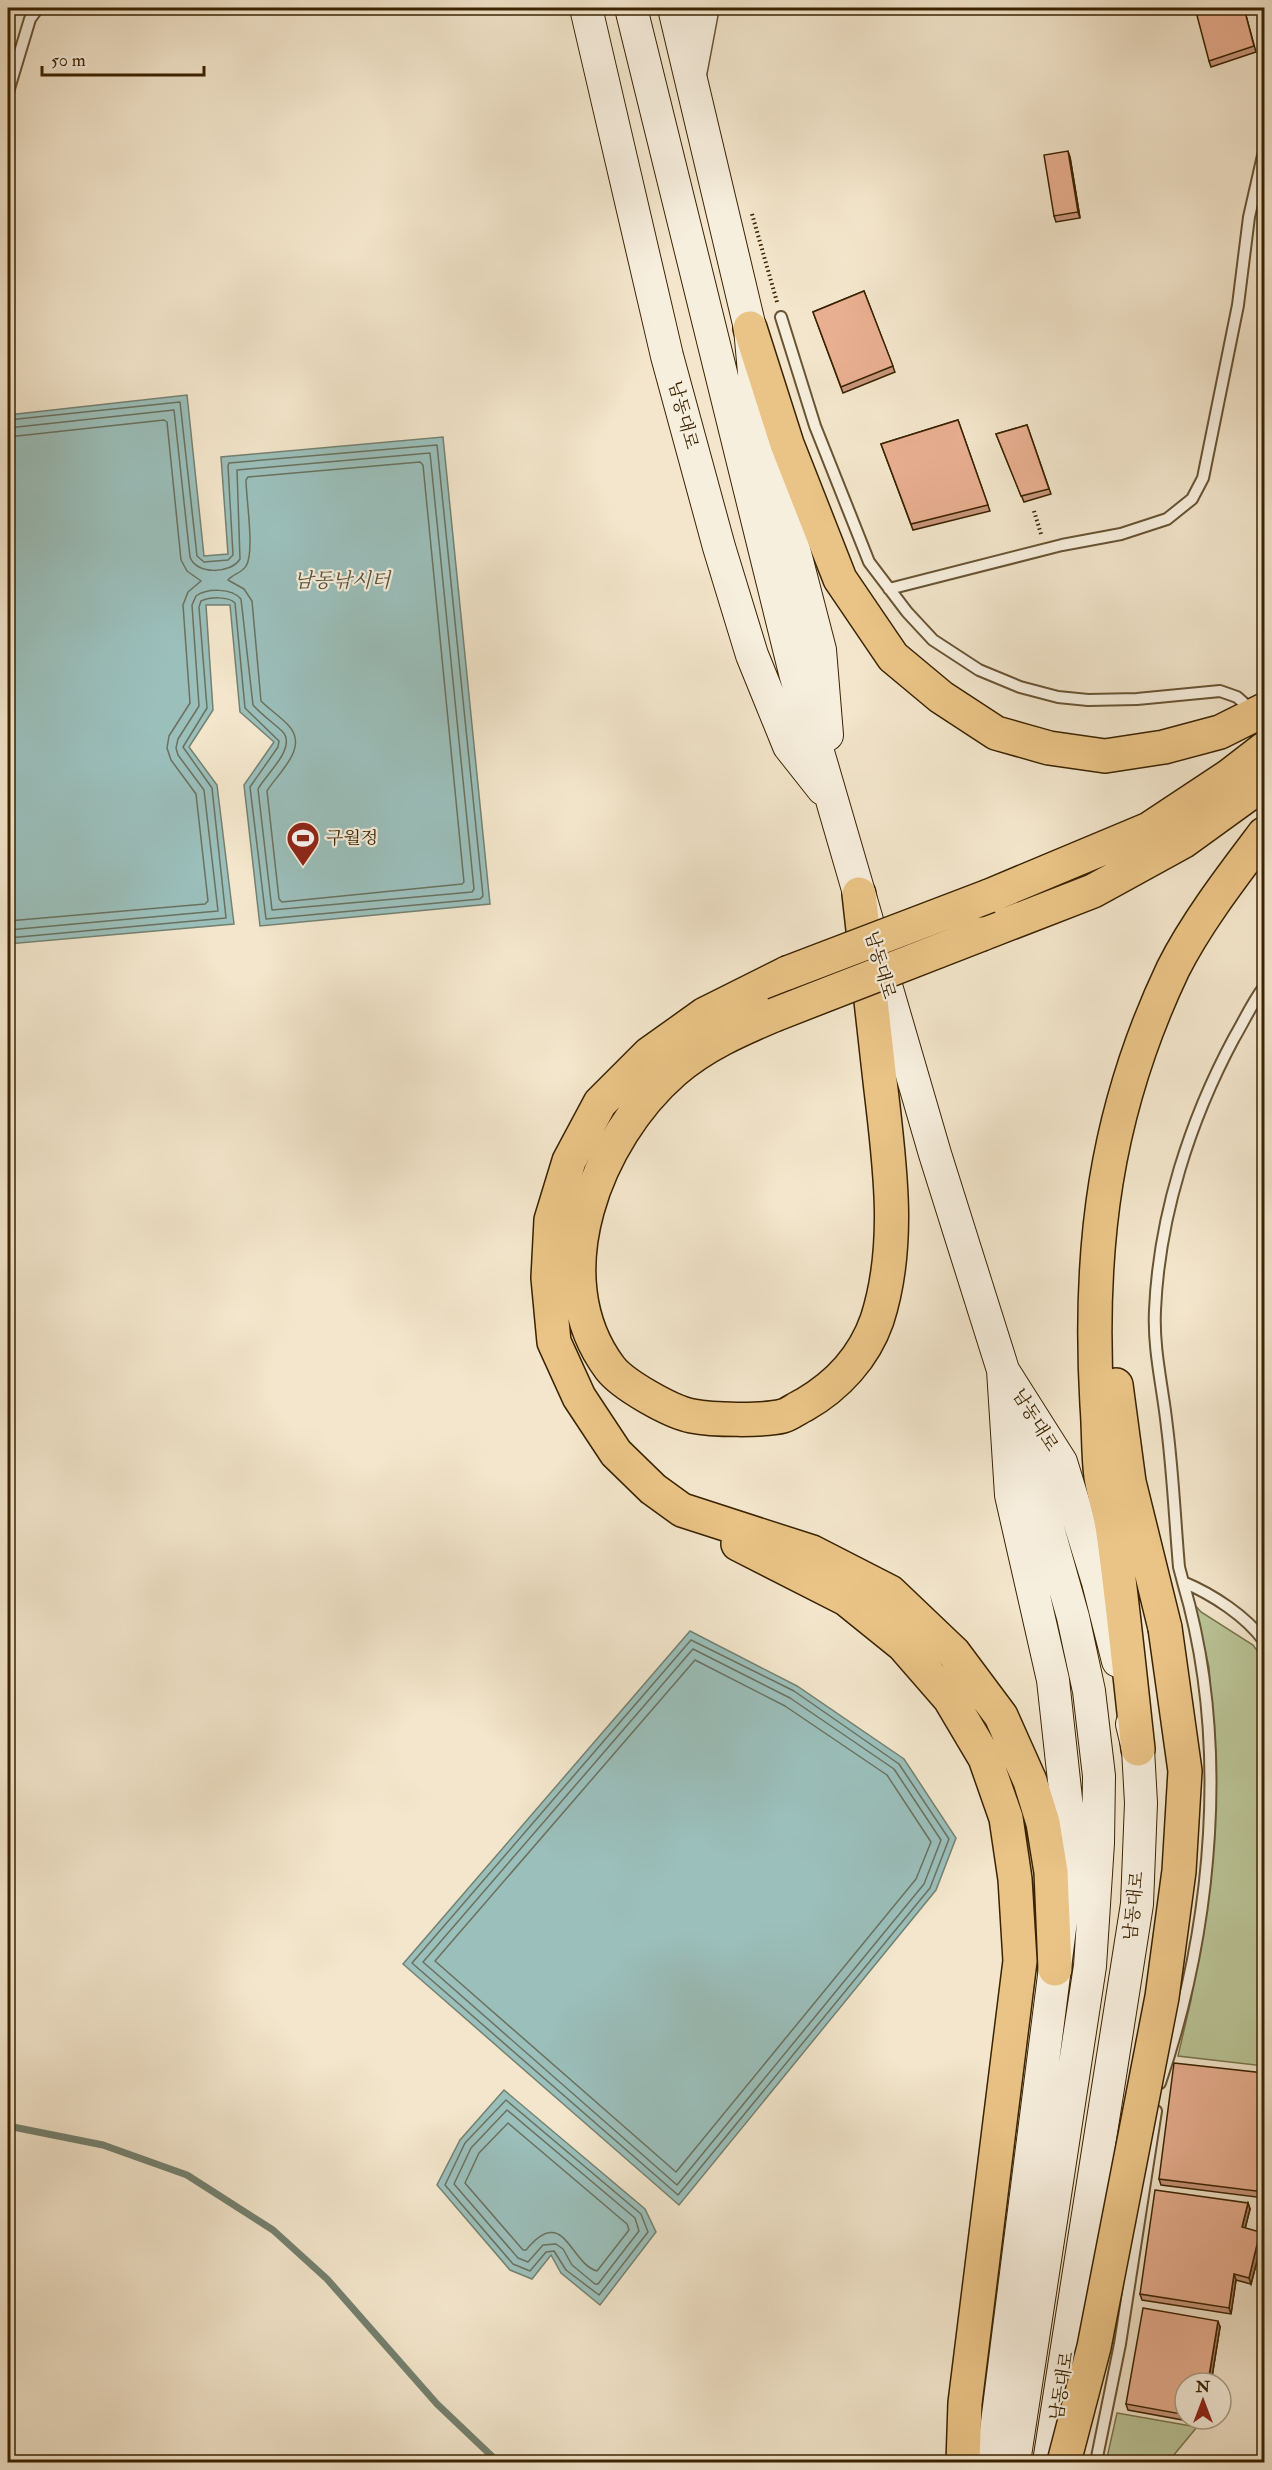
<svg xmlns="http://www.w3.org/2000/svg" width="1272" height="2470" viewBox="0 0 1272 2470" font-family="'IM FELL Double Pica','Noto Serif KR',serif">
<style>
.green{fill:#bac598;stroke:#7a744c;stroke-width:1.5}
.water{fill:#9bbfbb;stroke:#748170;stroke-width:1.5}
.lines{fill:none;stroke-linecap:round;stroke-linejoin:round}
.shore{stroke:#6a715e;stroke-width:1.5}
.stream{stroke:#748170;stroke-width:7}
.service-casing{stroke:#685433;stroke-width:14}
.tertiary-casing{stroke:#685433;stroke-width:30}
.secondary-casing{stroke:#3a2300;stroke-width:34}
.motorway-casing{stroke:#3a2300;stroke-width:36}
.path{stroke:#3a2300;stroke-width:4;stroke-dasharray:1.5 3;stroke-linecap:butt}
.service{stroke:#f7efde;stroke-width:10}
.tertiary{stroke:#f7efde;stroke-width:27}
.secondary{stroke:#f7efde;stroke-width:32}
.motorway{stroke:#eac386;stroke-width:33}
.motorway-bridge-casing{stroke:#3a2300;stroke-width:36;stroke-linecap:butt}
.motorway-bridge{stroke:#eac386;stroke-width:33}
.wall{fill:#c8967c;stroke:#3a2300;stroke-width:1.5}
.shaded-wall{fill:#a27a65;stroke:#3a2300;stroke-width:1.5}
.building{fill:#e8af90;stroke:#3a2300;stroke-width:1.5}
.labels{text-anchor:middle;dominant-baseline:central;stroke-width:4.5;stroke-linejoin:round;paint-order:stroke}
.street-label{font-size:18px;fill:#3a2300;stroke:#f7efde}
.poi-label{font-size:18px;fill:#3a2300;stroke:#f7efde;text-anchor:start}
.water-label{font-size:20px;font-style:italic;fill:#575238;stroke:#f7efde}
</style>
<rect width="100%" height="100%" fill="#f3e6cc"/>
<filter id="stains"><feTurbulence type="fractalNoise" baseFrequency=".00333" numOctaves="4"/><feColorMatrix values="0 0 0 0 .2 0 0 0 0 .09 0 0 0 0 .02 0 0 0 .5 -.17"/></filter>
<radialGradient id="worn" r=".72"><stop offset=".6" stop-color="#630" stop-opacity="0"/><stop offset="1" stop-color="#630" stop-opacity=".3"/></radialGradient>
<path class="green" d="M1194,1604L1201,1612L1253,1645L1264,1660V2066L1178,2056L1191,2000L1211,1877L1216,1776L1209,1667Z
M1117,2413L1197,2427L1168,2462H1106Z"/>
<path class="water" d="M187,395L204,556L228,554L221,457L443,437L490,904L260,926L244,785L274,742L240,712L230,605H206L213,710L189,747L217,785L234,924L8,944V415Z
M690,1631L797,1686L904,1759L956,1838L936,1890L679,2205L403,1964Z
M504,2090L645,2209L656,2232L600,2305L561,2273L551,2255L532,2279L510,2270L437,2185L460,2140Z"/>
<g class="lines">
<path class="shore" d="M8,420L180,402L197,556L204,562L228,560L233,555L228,466L229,463L437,445L483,896L480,899L266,919L250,787L278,747L279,741L245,708L235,603C228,596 210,597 201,601L199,607L207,708L183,747L212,788L226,918L8,938
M8,428L174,410L190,557C196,575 231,574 240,559L237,470L430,453L474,889L472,892L272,910L258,789C266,774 298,747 282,731C272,722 261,714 253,705L241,599C232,588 207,588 196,596L192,605L199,706L178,739L176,748L178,755L204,790L218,911L8,930
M8,437L164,420L167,422L181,560L187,571L201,581L188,592L183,605L190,703L169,736L167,748L171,760L196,794L208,901L205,904L8,921
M420,462L423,465L464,882L462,884L282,902L279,899L267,791C278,773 309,748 289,726C281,717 270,710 261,701L252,601L244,589L228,580C233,574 242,573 246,566C255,552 246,498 246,480L248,477Z
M691,1640L794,1691L899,1764L949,1839L930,1888L678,2195L412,1963Z
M693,1649L790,1698L894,1769L941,1840L924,1884L677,2185L423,1962Z
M695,1660L785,1706L887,1775L931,1842L916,1879L676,2172L435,1961Z
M506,2100L641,2214L648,2232L599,2295L566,2270L554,2251L546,2252L530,2271L513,2264L445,2185L465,2143Z
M507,2110L635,2218L639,2231L598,2284H595L572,2265L563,2249L556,2244L543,2245L528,2262L518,2258L454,2184L471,2148Z
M508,2123L627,2224L629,2230L597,2271C570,2264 564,2203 526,2250H523L465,2183L479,2153Z"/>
<path class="stream" d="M8,2126L103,2145L187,2175L273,2230L327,2279L437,2404L498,2462"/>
<defs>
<path id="service" d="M8,92L30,19L38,8
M781,317L815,426L869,562L907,612L933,640L979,670L1020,687L1058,697L1088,700L1137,699L1220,691L1237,697L1246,705
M889,589L1062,545L1121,534L1167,519L1192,499L1203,478L1238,305L1249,217L1264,151
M1264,987C1252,1003 1244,1021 1234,1038C1190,1120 1159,1216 1155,1310C1153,1350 1163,1388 1167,1427C1173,1474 1175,1521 1179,1567L1183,1582C1212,1594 1246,1616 1264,1641
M1160,2083C1213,1927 1230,1741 1183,1582
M1096,2462L1120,2344L1156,2111"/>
<path id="tertiary" d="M692,77L705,8"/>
<path id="secondary" d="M586,8L667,356L719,547L752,655L789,746L823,789
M631,8L795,673L935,1154L1003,1370L1011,1495L1053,1680L1067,1808L1065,1889L992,2462
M674,8L750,328L757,406L820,650L827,735
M1004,1372L1061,1462L1098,1582L1118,1661
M1014,2462L1090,1966L1098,1843L1099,1776L1089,1691L1073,1617L1020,1429
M1049,2462L1137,1904L1141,1803L1138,1749L1132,1724"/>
<path id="motorway" d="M750,328L787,444L840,579L893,657L941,697L996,733L1049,748L1105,756L1164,747L1220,732L1264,710
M989,896L1149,829L1229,776L1264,749
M982,934L1093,891L1184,841L1264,783
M787,973L705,1014L649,1054L600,1103L569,1161L551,1220L548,1278L554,1342L579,1397L616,1453L653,1489L682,1510L812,1552L890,1592L954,1653L1001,1716L1030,1781L1043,1823L1051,1872L1055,1969
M774,1015C739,1030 704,1045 674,1071C597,1138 541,1276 610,1368C623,1385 671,1412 692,1416C712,1420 763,1421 783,1416C790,1414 797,1408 804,1405C837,1386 864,1357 877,1320C902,1243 889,1159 880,1081C873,1019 866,957 859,894
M1116,1385L1129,1482L1165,1628
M738,1544L846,1599L903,1645L950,1699L985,1758L1006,1818L1015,1879L1020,1961L965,2403L963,2462
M1138,1749C1130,1677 1123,1605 1113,1533C1111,1514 1104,1496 1101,1477C1098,1453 1099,1429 1097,1405C1088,1248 1105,1112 1173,969C1196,923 1233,875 1264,834"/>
</defs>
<use href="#service" class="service-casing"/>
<use href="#tertiary" class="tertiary-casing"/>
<use href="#secondary" class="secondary-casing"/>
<use href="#motorway" class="motorway-casing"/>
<path class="path" d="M752,214L777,302
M1034,511L1041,534"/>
<use href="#service" class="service"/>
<use href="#tertiary" class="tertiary"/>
<use href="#secondary" class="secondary"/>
<use href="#motorway" class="motorway"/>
<defs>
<path id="motorway-bridge" d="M787,973L989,896
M774,1015L982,934
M1064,2462L1094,2347L1162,1997L1179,1871L1185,1771L1165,1628"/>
</defs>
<use href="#motorway-bridge" class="motorway-bridge-casing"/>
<use href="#motorway-bridge" class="motorway-bridge"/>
</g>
<path class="wall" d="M1244,8L1256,52L1211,67L1209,61Z
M1070,157L1080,218L1056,222L1054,216Z
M864,291L895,372L843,393L813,312Z
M958,420L990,511L913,530L881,444Z
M1027,425L1051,494L1024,502L996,434Z
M1264,2073V2198L1161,2185L1159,2179Z
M1248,2203L1250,2209L1245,2228L1263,2238L1251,2284L1236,2280L1231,2314L1142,2300L1140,2294Z
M1220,2327L1211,2383H1185V2407L1183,2420L1128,2410L1126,2404Z"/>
<path class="shaded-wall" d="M1068,151L1070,157L1080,218L1078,212Z
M1248,2203L1250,2209L1244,2233L1242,2227Z
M1260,2232L1263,2238L1251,2284L1249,2278Z
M1234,2274L1236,2280L1231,2314L1229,2308Z
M1218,2321L1220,2327L1211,2383H1208Z
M1184,2392L1185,2407L1183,2420L1181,2414Z"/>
<path class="building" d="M1195,8H1244L1254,46L1209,61Z
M1068,151L1078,212L1054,216L1044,155Z
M864,291L893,366L841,387L813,312Z
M958,420L988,505L911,524L881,444Z
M1027,425L1049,489L1021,496L996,434Z
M1174,2063L1264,2073V2192L1159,2179Z
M1155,2190L1248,2203L1242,2227L1260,2232L1249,2278L1234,2274L1229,2308L1140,2294Z
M1143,2308L1218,2321L1208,2382L1196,2380L1195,2383H1185V2392L1181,2414L1126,2404Z"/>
<defs>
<symbol id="stadium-pin" viewBox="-11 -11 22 30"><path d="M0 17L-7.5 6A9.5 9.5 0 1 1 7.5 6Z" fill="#8f2418" stroke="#f7efde"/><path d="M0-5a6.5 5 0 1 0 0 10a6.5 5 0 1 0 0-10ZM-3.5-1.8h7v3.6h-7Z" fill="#fff"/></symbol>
</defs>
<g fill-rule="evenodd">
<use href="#stadium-pin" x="284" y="819" width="38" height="52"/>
</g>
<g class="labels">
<g class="street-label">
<text transform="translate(683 415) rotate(75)">남동대로</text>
<text transform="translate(880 965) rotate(74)">남동대로</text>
<text transform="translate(1035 1420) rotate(58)">남동대로</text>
<text transform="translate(1134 1906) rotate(-84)">남동대로</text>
<text transform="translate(1062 2386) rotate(-81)">남동대로</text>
</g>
<g class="poi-label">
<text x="326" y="838">구월정</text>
</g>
<g class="water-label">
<text x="342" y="580">남동낚시터</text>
</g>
</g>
<rect width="1272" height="2470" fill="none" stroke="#f3e6cc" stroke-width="30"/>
<rect x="9" y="9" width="1254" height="2452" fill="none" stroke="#3a2300" stroke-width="3"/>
<rect x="15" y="15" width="1242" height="2440" fill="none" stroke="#3a2300" stroke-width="1.5"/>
<g transform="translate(1203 2401)"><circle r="28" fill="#f7efde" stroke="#ab9d85" stroke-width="1.5"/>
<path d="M0-4.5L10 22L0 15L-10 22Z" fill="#8f2418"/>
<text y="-9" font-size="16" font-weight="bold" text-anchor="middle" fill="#3a2300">N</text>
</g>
<path d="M42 66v9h162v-9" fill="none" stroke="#3a2300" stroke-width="3"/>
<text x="51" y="66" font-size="18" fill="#3a2300" stroke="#f7efde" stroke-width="4.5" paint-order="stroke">50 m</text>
<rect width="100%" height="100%" filter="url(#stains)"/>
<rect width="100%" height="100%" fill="url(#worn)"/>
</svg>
